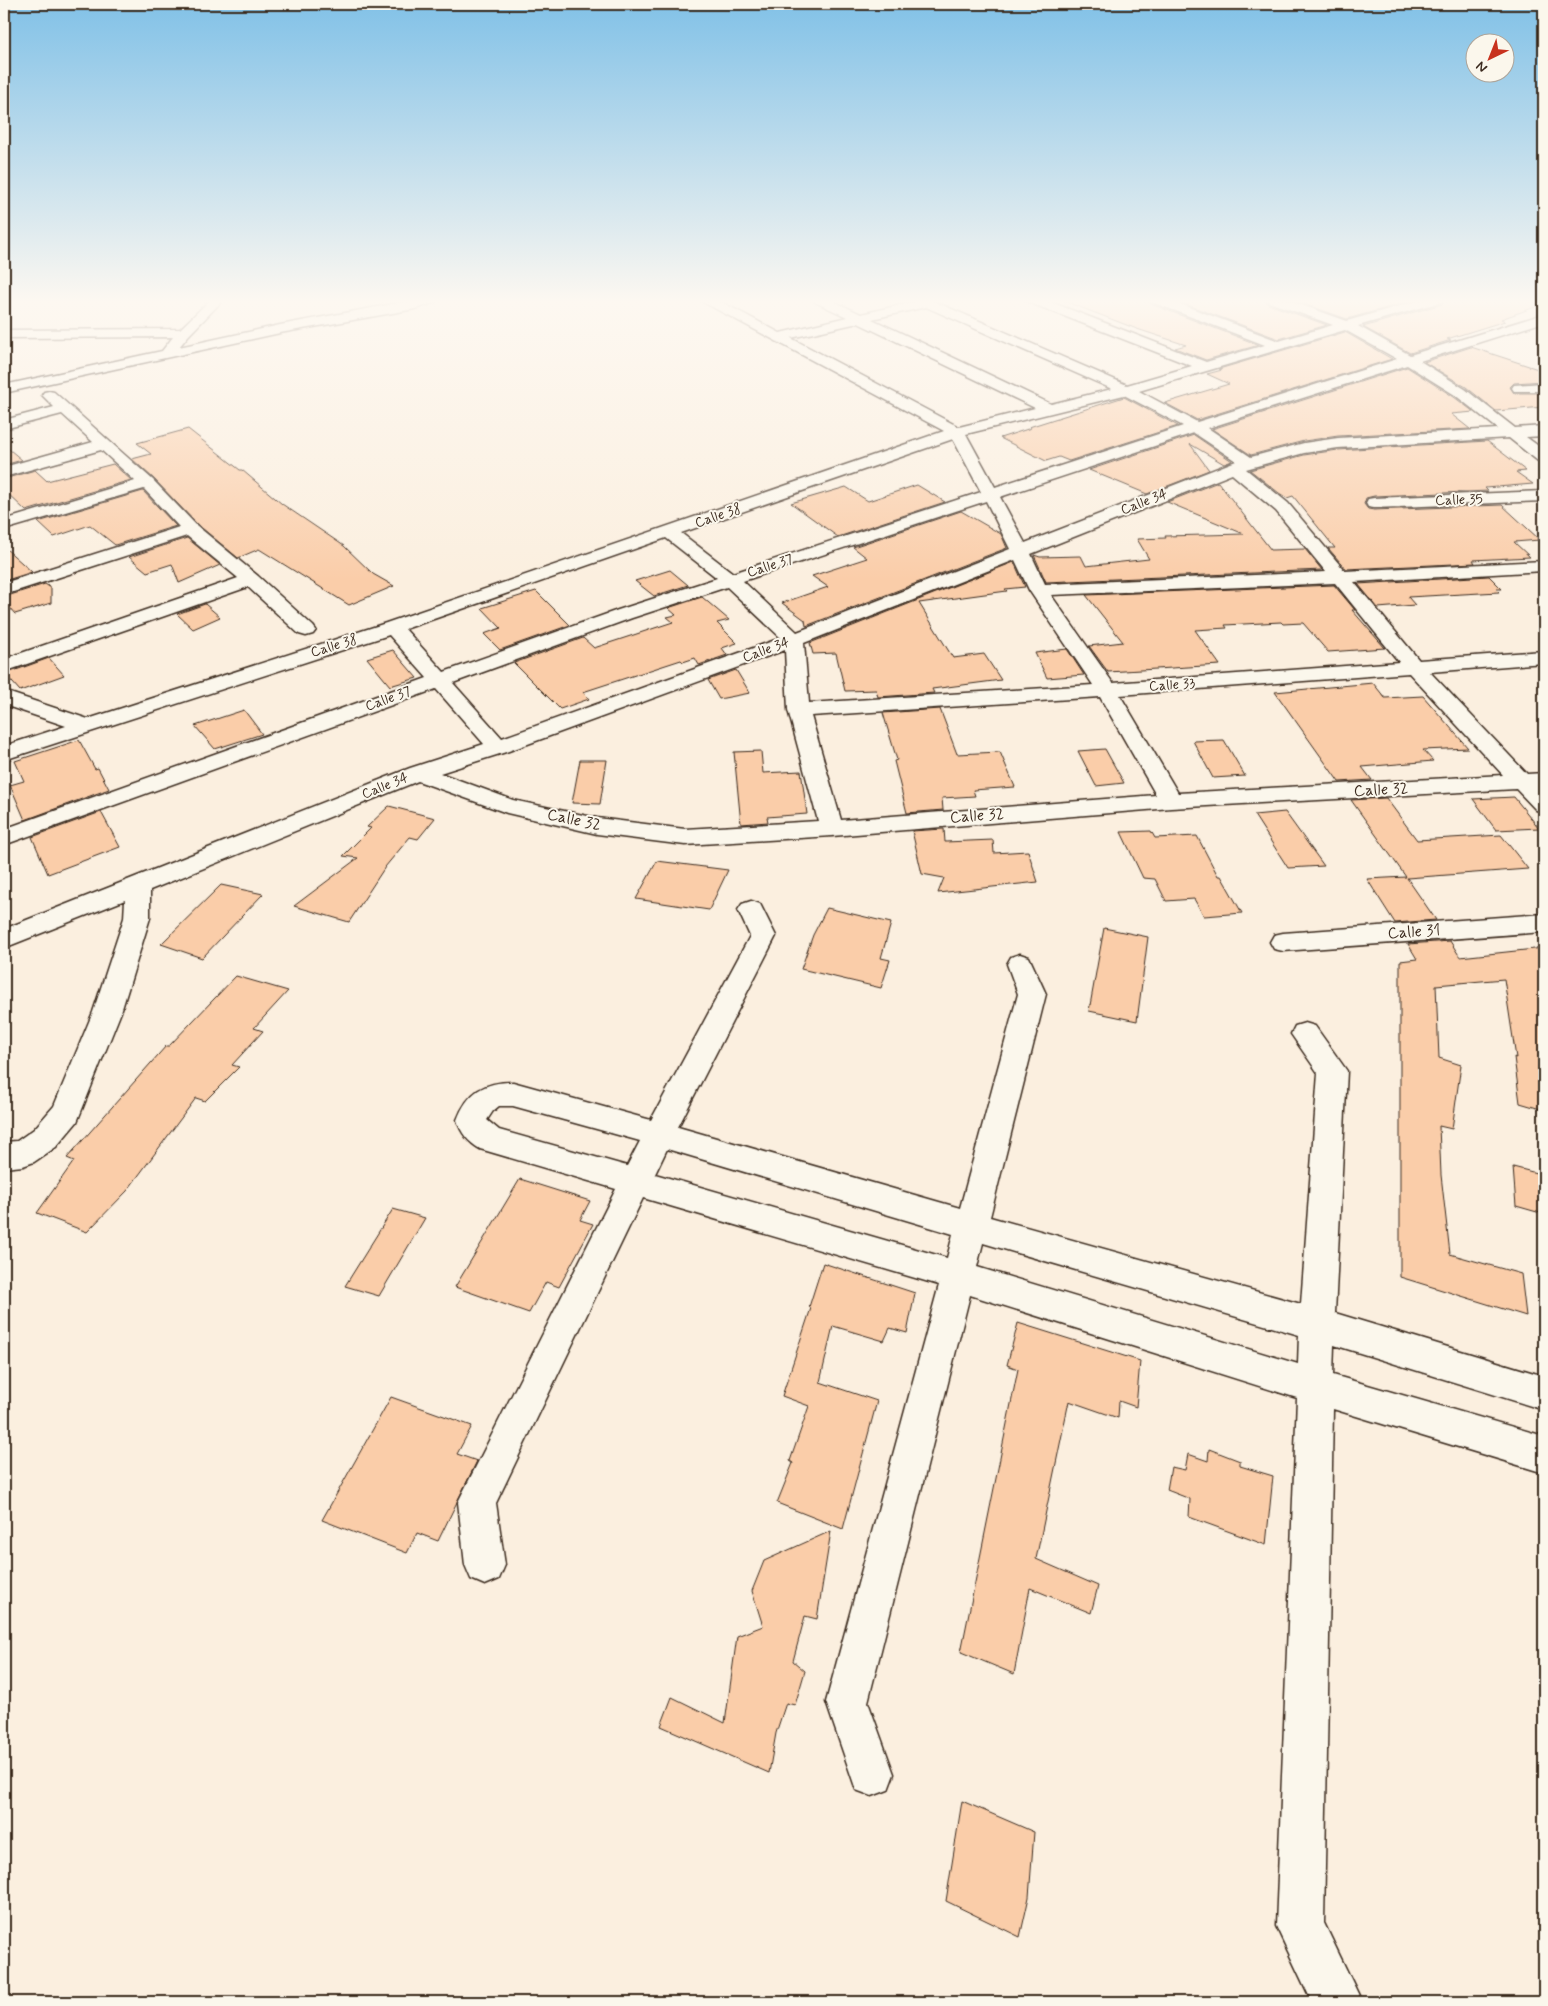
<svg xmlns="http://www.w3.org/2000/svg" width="1548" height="2006" viewBox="0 0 1548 2006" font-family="Mynerve,sans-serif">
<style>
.building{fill:#facda9;stroke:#3b2a1e}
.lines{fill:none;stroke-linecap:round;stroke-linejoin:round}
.street-casing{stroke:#3b2a1e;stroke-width:3}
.street{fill:#fbf7ec;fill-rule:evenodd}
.labels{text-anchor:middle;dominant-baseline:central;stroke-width:4;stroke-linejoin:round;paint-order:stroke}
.far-street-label{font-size:14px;fill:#3b2a1e;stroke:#fbf7ec}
.street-label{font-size:16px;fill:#3b2a1e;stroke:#fbf7ec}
</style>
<rect width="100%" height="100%" fill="#fbefdf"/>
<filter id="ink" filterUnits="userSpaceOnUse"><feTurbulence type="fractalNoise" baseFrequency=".02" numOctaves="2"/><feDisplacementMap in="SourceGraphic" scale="10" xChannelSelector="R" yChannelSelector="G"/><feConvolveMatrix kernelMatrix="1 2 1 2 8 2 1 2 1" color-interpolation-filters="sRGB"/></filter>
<g filter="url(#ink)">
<path class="building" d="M1065,299H1148L1151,304L1259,345L1206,360L1175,348L1186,345L1137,329L1064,301Z
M1172,299H1265L1268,304L1327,325L1279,339Z
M1290,299H1418L1347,319Z
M1445,299H1544V304L1501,319L1505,321L1447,339L1451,340L1410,353L1363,327L1442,304Z
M1345,332L1392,359L1197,420L1165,403L1229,384L1207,374L1222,370L1219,369Z
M1471,347L1544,371V381L1514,383L1510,387L1514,393H1544V407L1496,411L1466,387L1424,362Z
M1407,367L1454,397L1474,412L1451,414L1470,429L1338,436L1304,441L1251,455L1212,429Z
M1124,397L1178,426L1069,461L1059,457L1046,461L1000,438L1031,428L1029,427Z
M188,429L240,470H242L282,504L344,546L373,574L394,586L349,605L259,549L238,558L197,524L154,479L132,459L151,454L137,443Z
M1194,435L1232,461L1224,464L1190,444L1209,470L1147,494L1089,470Z
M1487,441L1526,471L1516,472L1533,484L1485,488L1488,491L1374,496L1366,498L1364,504L1368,509L1374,510L1502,505L1540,540L1514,542L1530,557L1473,560L1475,563L1346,569L1328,548H1335L1293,496L1287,498L1279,493L1250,470L1304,455L1338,450Z
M4,445L22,460L4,465Z
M113,464L131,480L26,511L4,490V479L35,470L47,481Z
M1218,482L1271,550L1305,549L1322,570L1046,582L1034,555L1040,557L1081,556L1086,566L1149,559L1137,539L1166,538L1165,536L1244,534L1167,502Z
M917,485L945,502L838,537L791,503L846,487L868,501Z
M143,491L176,526L115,545L90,525L54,537L38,522Z
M961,511L1001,534L1007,548L806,626L805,620L782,603L828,587L812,576L867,558L853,547Z
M187,538L220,565L179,583L172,564L147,572L129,557Z
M4,547L32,572L4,581Z
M1014,562L1025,587L1005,589L1007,591L992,593L919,603L953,658L984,654L1001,680L932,689L934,693L878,697L876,690L845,691L836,653L813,654L810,643Z
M670,570L688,585L654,596L635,581Z
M1489,576L1502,589H1496L1499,592L1408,597L1415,605L1378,608L1358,584Z
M45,584L51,588V603L15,614L4,601V597Z
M1334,585L1355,610H1352L1385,648L1328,652L1303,623L1283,624L1281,622L1225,625L1227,628L1195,630L1220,665L1108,672L1089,646L1123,642L1086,595Z
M536,591L570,625L500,650L484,634L501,628L482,608Z
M702,597L729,620L717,623L737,643L722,648L727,655L699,665L695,658L683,662L681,660L583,692L589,699L560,709L514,663L583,638L594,648L673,622L667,617L676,615L668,608Z
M205,604L220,617L193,629L177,614Z
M1067,649L1084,675L1047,678L1035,653Z
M393,650L417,678L390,686L367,658Z
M49,658L64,675L20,691L5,674Z
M736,670L750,693L719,699L708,680Z
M1373,683L1385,698L1423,696L1468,748L1423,750L1433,761L1362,767L1372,780L1339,782L1275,692Z
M940,709L957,754L1000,752L1015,787L973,790L975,796L942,798L943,810L907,813L894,761L897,760L883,713Z
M244,710L262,734L215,749L195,726Z
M79,740L95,769L98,768L109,789L25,820L10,785L24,781L15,761Z
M1224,740L1245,776L1213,778L1193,741Z
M1105,749L1124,783L1096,786L1078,751Z
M761,751L763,773L801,771L807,814L767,817L768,822L741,824L734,752Z
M580,760H607L600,804L572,803Z
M1514,797L1539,828L1496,830L1473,799Z
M1386,798L1417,840L1501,835L1528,869L1407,878L1436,920L1395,923L1367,879L1406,877L1351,800Z
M389,806L435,818L418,839L410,837L385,867L349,922L294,906L358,858L343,856L371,828L367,827Z
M101,812L120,847L48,874L32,837Z
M1285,812L1324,866L1288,868L1254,815Z
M944,829L945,842L993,840L994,853L1028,851L1038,882L938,893L944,878L922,874L912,831Z
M1151,831L1155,838L1197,836L1218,876H1221L1242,913L1204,916L1194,899L1166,901L1155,879L1143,878L1121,832Z
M657,861L728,870L709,910L636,899Z
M221,885L263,894L202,958L161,944Z
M827,908L891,923L881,958L890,960L881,988L801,969L813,935Z
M1104,928L1148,937L1137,1021L1089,1011Z
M1450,941L1460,957L1544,948V1110L1520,1103L1514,1057L1516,1058L1504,979L1436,985L1439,1058L1461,1065L1452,1129L1439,1126L1441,1175L1450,1254L1521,1274L1526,1316L1400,1277V961L1417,959L1408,944Z
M236,976L288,991L254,1028L263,1031L232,1065L239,1067L205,1101L196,1098L127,1191L87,1232L37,1213L74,1161L67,1158L166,1046H169Z
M1513,1167L1544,1175V1214L1516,1206Z
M520,1179L590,1201L580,1220L593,1224L559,1287L546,1282L529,1313L455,1287Z
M393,1209L425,1218L379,1296L345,1286Z
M823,1263L915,1293L907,1333L890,1328L884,1341L833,1326L820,1382L877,1401L843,1529L777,1503L793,1463L790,1461L809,1406L782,1396L811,1308L809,1307Z
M1018,1323L1140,1361L1136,1407L1119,1401L1118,1418L1069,1401L1036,1559L1098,1586L1091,1613L1030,1588L1014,1674L961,1652L1018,1369L1007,1365Z
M391,1397L472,1426L457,1454L477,1461L438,1541L417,1533L407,1553L322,1520Z
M1209,1449L1240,1461V1466L1273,1476L1266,1545L1189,1517L1190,1499L1167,1490L1171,1467L1185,1470L1188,1454L1208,1461Z
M831,1531L817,1619L805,1616L793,1661L805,1671L795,1705L786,1703L776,1733L769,1773L661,1726L672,1697L725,1723L737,1636L763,1626L752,1591L764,1561Z
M962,1801L1034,1832L1029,1897L1020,1937L946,1901Z"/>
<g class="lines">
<defs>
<path id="street" d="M211,299H224L188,336L179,347L280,325L420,299H438L436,302L415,309L280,333L4,393V385L162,351L173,337L4,338V330L180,329Z
M701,299H716L780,333L847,317L815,302L813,299H829L861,314L927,299L931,300L1127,385L1192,366L1028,302L1026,299H1043L1206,362L1265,345L1152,302L1150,299H1167L1279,341L1333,325L1269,302L1267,299H1285L1347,321L1424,299H1443L1441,302L1358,326L1410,355L1544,314V322L1420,361L1465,389L1515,428L1544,426V436L1526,437L1544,450V463L1538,461L1509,438L1338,448L1304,453L1246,469L1288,503L1345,571L1544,561V571L1354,582L1419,660L1544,651V663L1430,672L1527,774L1544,773V787H1540L1544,791V812L1536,810L1516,789L1171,808L832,836L685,845L597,834L507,813L418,781L150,890V918L121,1012L77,1122L56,1147L34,1162L23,1166L4,1168V1142L17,1141L34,1129L54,1106L93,1012L124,918L125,900L4,948V929L410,768L484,744L436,689L4,845V829L427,678L389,635L4,760V746L66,726L4,705V691L88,719L386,623L944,431L703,302ZM926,307L1112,389L1051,404L872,319ZM858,323L1035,408L959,427L791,338ZM1345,330L1397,359L1197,422L1139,391ZM1407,365L1455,395L1498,429L1338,438L1304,443L1251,457L1208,428ZM1124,395L1183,426L995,487L966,434ZM1194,433L1236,461L1025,543L1000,497ZM953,439L981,492L733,573L681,533ZM1232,474L1276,511L1326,572L1045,584L1031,554ZM986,501L1010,549L797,632L743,581ZM666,538L717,578L618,610L444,672L405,629ZM1015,560L1029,590L1093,685L809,703L804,643ZM1335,583L1399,662L1113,683L1051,595ZM727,587L781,638L502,738L453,683L632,618ZM785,650L788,710L818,821L685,829L597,818L513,800L440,773L506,752ZM1409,673L1503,775L1178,793L1120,695ZM1100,697L1156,795L841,820L811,716Z
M1544,383V391H1514L1512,388L1514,385Z
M49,391L54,392L153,480L196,525L258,576L313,626L316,630L313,634L306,636L299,634L248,587L4,672V659L238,578L187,536L4,595V583L179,527L144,489L4,530V520L135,481L101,450L4,477V467L93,442L62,414L4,429V420L54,407L42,395L44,392Z
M1544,491V501L1374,508L1368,507L1366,503L1368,499L1374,498Z
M751,901L760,904L776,936L678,1127L960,1208L1018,994L1007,964L1011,957L1020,954L1029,957L1046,994L990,1217L1301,1304L1318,1073L1291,1034L1295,1026L1305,1023L1315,1026L1347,1071L1335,1313L1544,1376V1410L1334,1345L1333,1375L1544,1436V1473L1333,1409L1324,1923L1362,2002H1312L1276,1926L1297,1398L970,1295L868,1702L894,1774L888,1790L872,1796L856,1790L826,1702L939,1285L643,1198L496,1503L505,1565L499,1579L485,1585L471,1579L465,1565L458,1502L616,1189L480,1149C468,1142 461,1133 457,1120C468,1092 483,1082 513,1082L651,1120L750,936L738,910L742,904ZM499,1106H513L640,1141L627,1166L499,1130L487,1120L493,1111ZM667,1149L953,1234L947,1258L655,1174ZM983,1243L1299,1335L1298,1364L977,1267Z
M1544,914V932L1283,951L1274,949L1270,942L1274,935L1283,933Z"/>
</defs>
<use href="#street" class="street-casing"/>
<use href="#street" class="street"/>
</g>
</g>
<linearGradient id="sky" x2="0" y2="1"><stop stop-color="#81c1e7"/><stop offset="0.52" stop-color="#fdf8f1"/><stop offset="1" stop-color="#fdf8f1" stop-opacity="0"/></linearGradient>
<rect width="1548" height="580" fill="url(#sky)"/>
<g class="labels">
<g class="far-street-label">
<text transform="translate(1459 500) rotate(-2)">Calle 35</text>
<text transform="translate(1144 502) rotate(-21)">Calle 34</text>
<text transform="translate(718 516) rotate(-19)">Calle 38</text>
<text transform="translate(770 566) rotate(-18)">Calle 37</text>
<text transform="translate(334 646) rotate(-17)">Calle 38</text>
<text transform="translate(766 650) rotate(-20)">Calle 34</text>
<text transform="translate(1172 685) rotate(-4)">Calle 33</text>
<text transform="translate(388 699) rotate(-20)">Calle 37</text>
<text transform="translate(385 786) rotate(-22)">Calle 34</text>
</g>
<g class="street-label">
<text transform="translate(1381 790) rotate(-3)">Calle 32</text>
<text transform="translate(977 816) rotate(-4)">Calle 32</text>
<text transform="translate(574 820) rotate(12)">Calle 32</text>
<text transform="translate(1414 932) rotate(-4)">Calle 31</text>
</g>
</g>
<rect width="1548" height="2006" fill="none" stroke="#fbf7ec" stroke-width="20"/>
<rect x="10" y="10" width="1528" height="1986" fill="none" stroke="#3b2a1e" stroke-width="2" filter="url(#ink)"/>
<g transform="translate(1490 58) rotate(223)"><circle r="24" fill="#fbf7ec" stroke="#aea59a"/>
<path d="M0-4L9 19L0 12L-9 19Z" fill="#c8321e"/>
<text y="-8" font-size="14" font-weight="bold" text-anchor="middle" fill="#3b2a1e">N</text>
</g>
</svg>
